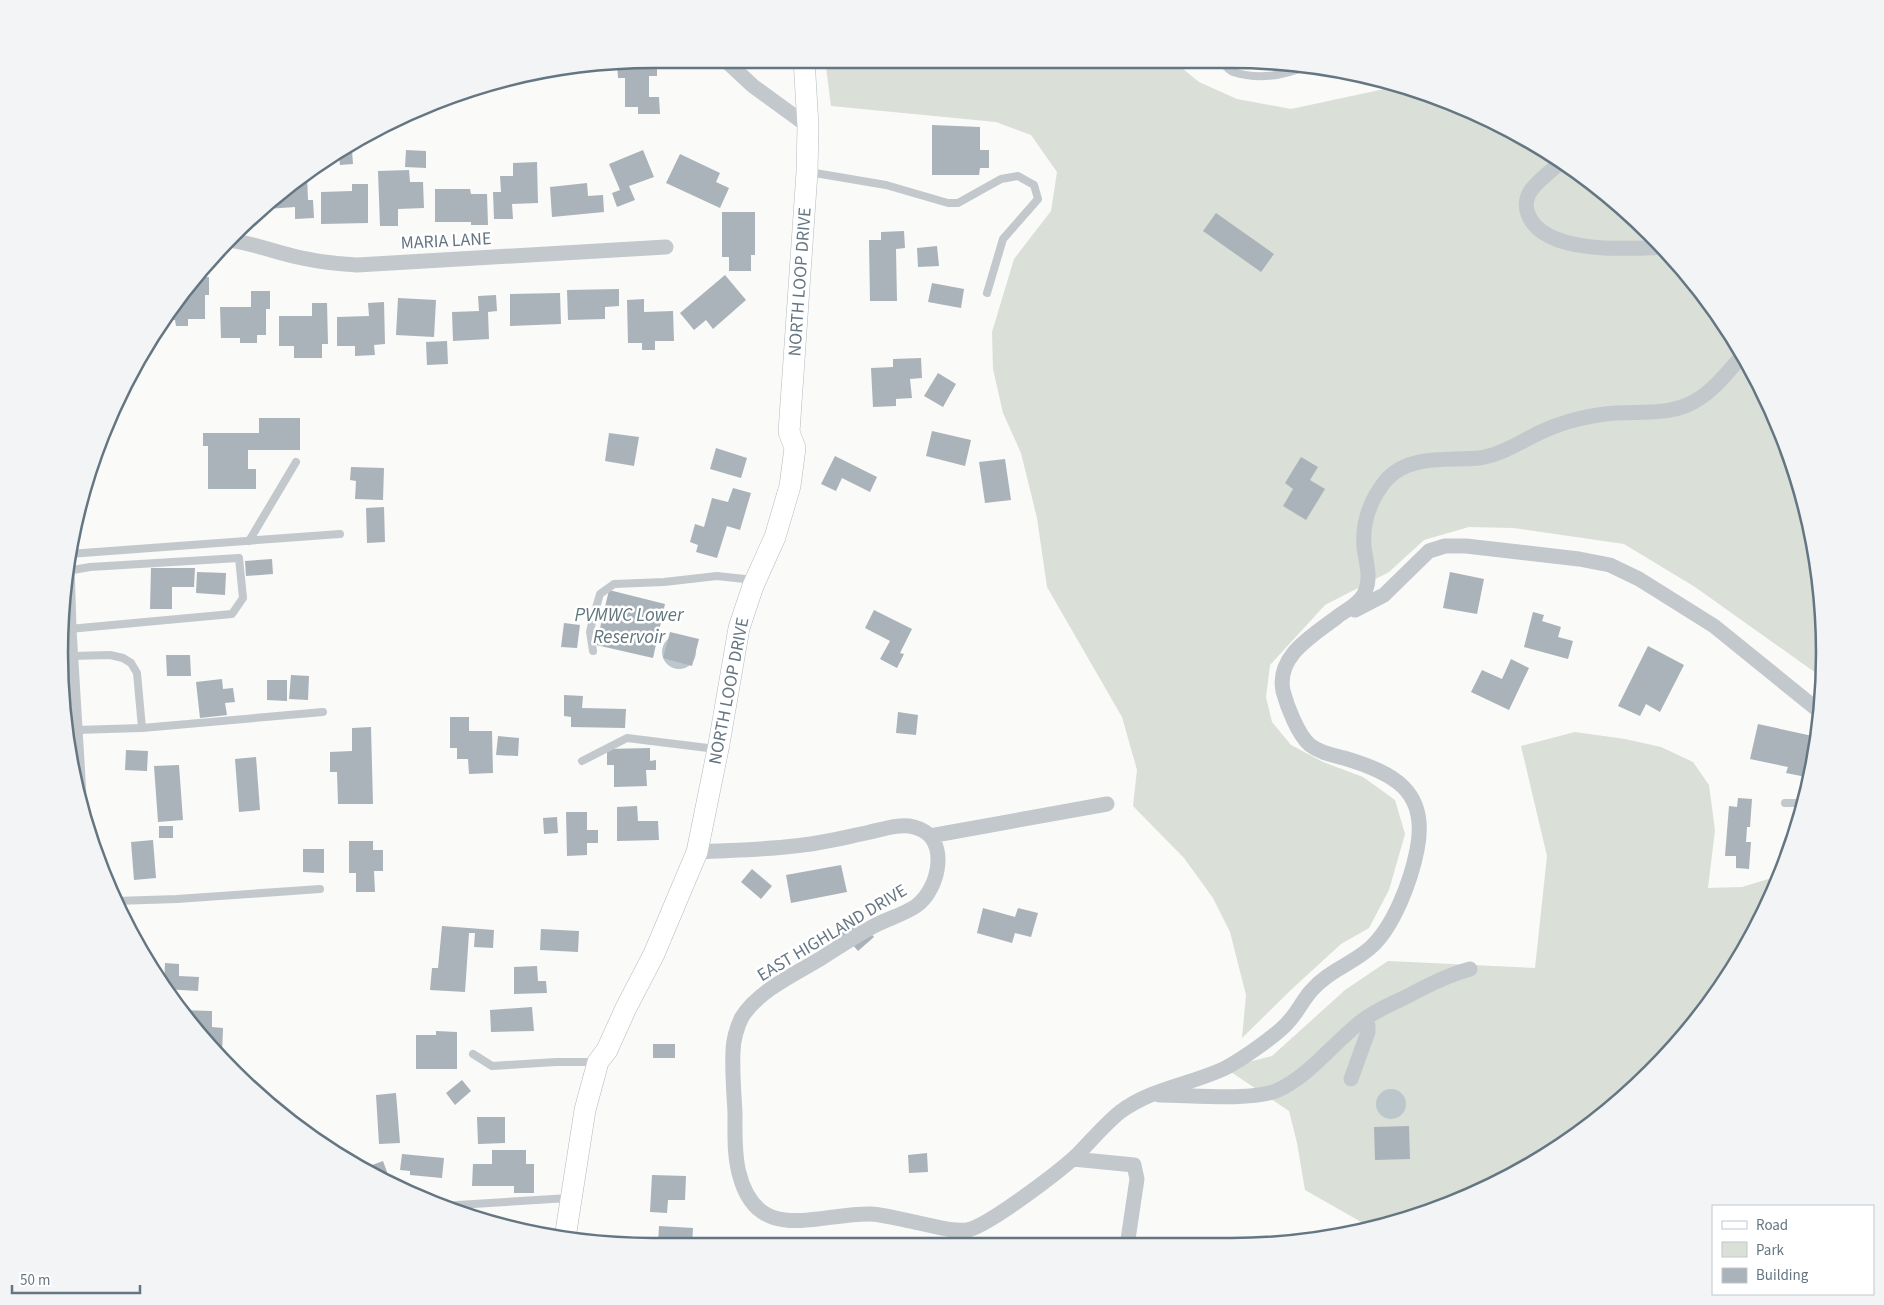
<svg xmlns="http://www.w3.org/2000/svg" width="1884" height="1305" viewBox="0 0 1884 1305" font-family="'Source Sans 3',sans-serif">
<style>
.green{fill:#dadfd7}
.water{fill:#bbc7cb}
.building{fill:#aab3b9}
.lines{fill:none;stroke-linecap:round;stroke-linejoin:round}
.secondary-casing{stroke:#b3babf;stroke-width:22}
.lane{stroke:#c3c8cc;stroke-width:8}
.street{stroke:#c3c8cc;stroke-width:15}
.secondary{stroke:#fff;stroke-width:21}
.labels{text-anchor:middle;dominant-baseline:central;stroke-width:5;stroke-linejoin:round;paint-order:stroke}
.street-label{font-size:18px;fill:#657683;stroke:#fff}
.water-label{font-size:19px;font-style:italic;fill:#60757c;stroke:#fff}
.rim{fill:none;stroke:#657683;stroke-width:2.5}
</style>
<rect width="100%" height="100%" fill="#fafaf8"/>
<path class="green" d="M825,59H1171L1199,82L1237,99L1291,109L1403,85L1423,90L1528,138L1652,233L1725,323L1780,426L1814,537L1825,653L1823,678L1695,587L1624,544L1513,528L1469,527L1424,540L1389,572L1325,605L1270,665L1266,697L1272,722L1291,745L1323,762L1363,777L1395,800L1405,834L1389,890L1369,928L1341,944L1293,988L1242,1038L1246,995L1230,932L1213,898L1184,858L1133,806L1137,770L1122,717L1047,587L1037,518L1021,453L1003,413L993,369L992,332L1014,259L1051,211L1057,172L1031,135L996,122L831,106Z
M1575,732L1625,739L1661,747L1693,762L1709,785L1715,830L1708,888L1742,887L1782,875L1780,880L1725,983L1651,1073L1562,1146L1494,1185L1370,1227L1305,1190L1297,1143L1289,1111L1225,1068L1272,1056L1345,990L1388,961L1535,968L1547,856L1521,746Z"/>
<path class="water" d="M662 652a17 17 0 1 1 34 0a17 17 0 1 1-34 0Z
M1376 1104a15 15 0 1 1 30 0a15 15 0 1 1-30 0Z"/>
<path class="building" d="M657,59V76H649V97H659L660,114H638V107H625V78H618L617,63Z
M932,125L980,127V150H989V168H980L979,175H932Z
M352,150L353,164L340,165L339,157L328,158L337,151Z
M406,150L426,151V168L405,167Z
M643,150L654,177L629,186L635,200L617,207L612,193L620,190L609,164Z
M680,154L720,173L716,182L729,188L720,208L666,183Z
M537,162L538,203L512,204L513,219H494L493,192H501L500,176H513V163Z
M409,170L410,182H423L424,208L398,209V226H380L378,171Z
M304,176H307L308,200H313L314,218L295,219V207L266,209Z
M587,183L588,196L603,195L604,212L552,217L550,187Z
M352,184H368V223L321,224V192L352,191Z
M435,189H470L471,194H487L488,225H471V222H435Z
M722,212H755V255H751V271H729V257H722Z
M1216,213L1274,254L1261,272L1203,231Z
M904,231L905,248L896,249L897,301H870L869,240H881V232Z
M937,246L939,266L918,267L917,248Z
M725,275L746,300L713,329L706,320L694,330L680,313Z
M194,277H209V295H205V319H188V326H176L175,320L160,321L182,292H192V280Z
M932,283L964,289L961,308L928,302Z
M619,289V306L605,307V319L568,320L567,290Z
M251,291H270V309H266V335H257V343H240V338H221L220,307H251Z
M560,293L561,324L510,326V294Z
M496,295L497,311L488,312L489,339L453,341L452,312L479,311L478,296Z
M398,298L436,300L434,337L396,335Z
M644,299V312L673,311L674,341H655V350H642V343H628L627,300Z
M384,302L385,344L374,345L375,355L355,356V346H337V317L369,316L368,303Z
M312,303H327L328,344H322V358H294V346H279V316H312Z
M447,341L448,364L427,365L426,342Z
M921,358L922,378L910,379L912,398L896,399V406L873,407L871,368L893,367V359Z
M938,373L956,384L943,407L924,396Z
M127,381L128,395H120Z
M259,418H300V450H248V469H256V489H208V446H203V433H259Z
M932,431L971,440L965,466L926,456Z
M609,433L639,437L634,466L605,461Z
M716,448L747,458L741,478L710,469Z
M835,456L877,477L870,492L842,478L836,491L821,484Z
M1301,457L1318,467L1310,480L1325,489L1306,520L1283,506L1293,489L1285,483Z
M1005,459L1011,500L985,503L979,462Z
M351,467L384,468L383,500L355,499L356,481L350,480Z
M733,488L751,493L740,530L727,526L717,558L696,552L698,545L690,542L695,524L704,527L712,498L728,502Z
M384,507L385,542L367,543L366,508Z
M272,559L273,574L246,576L245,561Z
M151,568H195L194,587H172V609H150Z
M197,572L226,573L225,595L196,593Z
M1450,572L1484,579L1477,614L1443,608Z
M609,590L665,604L653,658L596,645Z
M874,610L912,629L900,653L904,654L897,668L880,659L890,641L865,628Z
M1533,612L1544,615L1542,621L1561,627L1558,637L1573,641L1568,659L1524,647Z
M564,623L580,625L577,648L561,647Z
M670,632L699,639L692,666L663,658Z
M1648,646L1684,665L1660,712L1646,704L1640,716L1618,706Z
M166,655H190L191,676H167Z
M1511,659L1529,668L1509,710L1471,692L1482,670L1502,679Z
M291,675L309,676L308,700L289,699Z
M222,679L223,689L233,688L235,702L225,703L227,715L200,718L196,682Z
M267,680H287V701L267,700Z
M564,695L583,696L582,708L626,709L625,728L571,727V717L564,716Z
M898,712L918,715L916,735L896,733Z
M450,717H469V731H492L493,773L469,774L468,759H457V748H450Z
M1758,724L1817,737L1814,769L1811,778L1786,773L1788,767L1750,759Z
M371,727L373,804H338L337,772H330V752L352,751V728Z
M498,736L519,738L518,756L496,755Z
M650,748V761L656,760V770H646L647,786L614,787V765H607V749Z
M126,750L148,751L147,771L125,770Z
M256,757L260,810L239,812L235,759Z
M179,765L183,820L158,822L154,766Z
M1738,798L1752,799L1750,827H1747L1746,842H1751L1749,869L1736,868V856H1725L1729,806L1737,807Z
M637,806L638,821H658L659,840L617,841V807Z
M566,812H587V830H598V843H587V855L567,856Z
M557,817L558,833L544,834L543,818Z
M159,826H173V838H159Z
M153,840L156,878L134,880L131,842Z
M349,841H373V850H383V871H374L375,892H356V873H349Z
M303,849H324V873L303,872Z
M841,865L847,892L791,903L786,875Z
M752,869L772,886L761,899L741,882Z
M983,908L1015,917L1018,908L1038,913L1031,937L1015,933L1012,943L977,933Z
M855,916L874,937L858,951L852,944L843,953L830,939Z
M442,926L494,930L493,948L474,947L475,933H469L465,992L430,990L432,968H438Z
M541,929L579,931L578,952L540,950Z
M165,963L179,964V976L199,977L198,991L164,989Z
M537,966L538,981H546L547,993L514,994V967Z
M532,1007L534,1031L491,1032L490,1010Z
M181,1010L212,1011V1027L223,1028L222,1055H218Z
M436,1031L457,1032V1069H416V1035H436Z
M653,1044H675V1058H653Z
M462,1080L471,1091L455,1105L446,1093Z
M396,1093L400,1143L379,1144L376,1095Z
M477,1117H505V1143L478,1144Z
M1409,1126L1410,1159L1375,1160L1374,1127Z
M492,1150H526V1164H534V1193H514V1186H472L473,1164H492Z
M927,1153L928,1172L909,1173L908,1155Z
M402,1154L444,1158L442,1178L410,1175V1171L400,1170Z
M383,1161L391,1183L364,1168Z
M652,1175L686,1176L685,1200H668L667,1213L650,1212Z
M659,1226L693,1228L692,1246L658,1245Z"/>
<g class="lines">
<defs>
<path id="secondary" d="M565,1238L585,1110L598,1062L607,1050L626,1008L654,954L697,852L719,744L739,628L753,586L775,537L790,486L795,448L789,432L807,172L808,126L804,59"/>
</defs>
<use href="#secondary" class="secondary-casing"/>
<path class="lane" d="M1219,59C1223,63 1228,70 1233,72C1258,80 1283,76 1306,66
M809,172L886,185L948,203H958L1001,179L1018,176L1034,185L1038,199L1003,239L987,293
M249,541L296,462
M69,554L340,534
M67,571L90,567L239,558L243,598L232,614L69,629
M593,651L590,632L593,618L600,594L614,584L664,582L717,576L754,580
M71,656L110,655L123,658L131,663L137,673L142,728
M76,730L142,728L323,712
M582,761L627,738L716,749
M1785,803H1803
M115,901L177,899L320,889
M473,1054L492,1066L556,1062H596
M324,1147L330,1146
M441,1206L569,1198"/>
<path class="street" d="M724,59L753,86L808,126
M1560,163C1551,171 1540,179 1532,189C1526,196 1525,206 1528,214C1543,255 1629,249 1664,247
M230,240C255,244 278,253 302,258C320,262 338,264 357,265L666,247
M67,564L69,629L79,795
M1355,610L1384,595L1429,551L1445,546H1466L1579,559L1610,565L1639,579L1714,626L1819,711
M930,836L1107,804
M697,852C729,850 762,850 794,846C818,844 842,838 866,833C881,830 899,823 914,827C951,836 940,889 916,906C903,915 886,919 872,927C854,937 837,948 820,959C795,974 758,991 742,1017C737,1026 733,1041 733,1052C732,1072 734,1093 735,1113C735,1132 734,1154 739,1173C757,1246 817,1213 871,1214C886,1215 903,1220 919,1223C934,1226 951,1232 967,1230C987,1227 1060,1171 1077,1155C1091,1141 1105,1124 1120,1112C1151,1089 1187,1085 1221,1070C1237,1063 1279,1034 1290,1020C1298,1011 1303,1000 1311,991C1328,971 1352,964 1370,948C1394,927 1411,880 1417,850C1429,791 1394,773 1344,758C1333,755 1320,753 1310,745C1298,735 1287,706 1283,691C1276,656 1312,636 1337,617C1346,610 1358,605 1364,594C1372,578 1366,563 1364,547C1362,522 1371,498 1387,479C1410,454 1449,461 1479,458C1508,454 1530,434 1558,425C1572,420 1590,416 1605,414C1638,410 1671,418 1700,398C1717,387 1729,370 1743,355
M1351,1079L1368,1032V1026L1360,1022
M1159,1095C1190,1095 1249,1101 1276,1091C1308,1077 1332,1045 1358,1024C1372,1012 1391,1004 1408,996C1428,985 1448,975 1470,969
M1073,1159L1134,1165L1137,1179L1127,1246"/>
<use href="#secondary" class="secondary"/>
</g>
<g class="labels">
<g class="street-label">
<text transform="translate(446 241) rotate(-3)">MARIA LANE</text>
<text transform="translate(800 282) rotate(-86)">NORTH LOOP DRIVE</text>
<text transform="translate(729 691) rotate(-79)">NORTH LOOP DRIVE</text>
<text transform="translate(832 933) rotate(-31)">EAST HIGHLAND DRIVE</text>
</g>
<g class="water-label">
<text x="629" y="615">PVMWC Lower<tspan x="629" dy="22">Reservoir</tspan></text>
</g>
</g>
<path d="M0 0H1884V1305H0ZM653 68H1231A585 585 0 0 1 1816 653V653A585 585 0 0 1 1231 1238H653A585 585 0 0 1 68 653V653A585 585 0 0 1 653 68Z" fill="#f3f4f5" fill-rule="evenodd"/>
<path class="rim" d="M653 68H1231A585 585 0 0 1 1816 653V653A585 585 0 0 1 1231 1238H653A585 585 0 0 1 68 653V653A585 585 0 0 1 653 68Z"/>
<rect x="1712" y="1205" width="162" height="90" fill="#ffffff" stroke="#c1c8cd"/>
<rect x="1722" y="1221" width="25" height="8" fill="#ffffff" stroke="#c1c8cd"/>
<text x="1756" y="1230" font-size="15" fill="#657683">Road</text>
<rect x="1722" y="1242" width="25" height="15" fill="#dadfd7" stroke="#c1c8cd"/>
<text x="1756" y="1255" font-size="15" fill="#657683">Park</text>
<rect x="1722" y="1268" width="25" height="15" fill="#aab3b9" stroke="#c1c8cd"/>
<text x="1756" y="1280" font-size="15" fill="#657683">Building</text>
<path d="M12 1285v8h128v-8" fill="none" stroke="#657683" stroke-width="2.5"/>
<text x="20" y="1285" font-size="15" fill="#657683" stroke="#ffffff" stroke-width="4" paint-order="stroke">50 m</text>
</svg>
